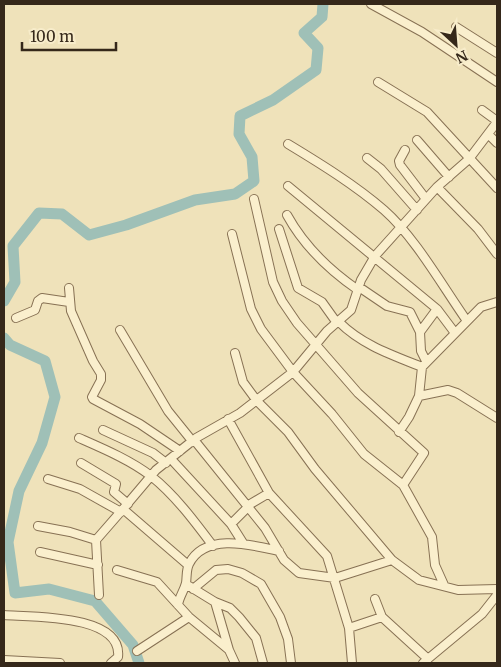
<svg xmlns="http://www.w3.org/2000/svg" width="501" height="667" viewBox="0 0 501 667" font-family="Merriweather,serif">
<style>
.lines{fill:none;stroke-linecap:round;stroke-linejoin:round}
.river{stroke:#9fc0b7;stroke-width:11}
.minor-casing{stroke:#877154;stroke-width:10}
.minor{stroke:#faefcd;stroke-width:8}
</style>
<rect width="100%" height="100%" fill="#efe2ba"/>
<g class="lines">
<path class="river" d="M4,301L15,282L13,246L39,213L62,214L89,235L126,225L195,200L235,194L254,181L252,157L239,134L240,116L273,100L316,70L318,48L304,33L322,17L323,4
M4,338L10,345L45,361L55,397L42,443L19,491L8,542L15,593L49,589L95,601L133,645L139,663"/>
<defs>
<path id="minor" d="M371,4L422,32L497,82
M456,27L497,53
M378,82L427,112L497,188
M482,110L497,121
M488,134L497,143
M417,140L449,177
M288,144C321,164 355,185 384,210C415,237 443,287 467,321
M405,150L399,161L400,165L426,199
M367,158L381,169L417,210
M288,186L437,309L455,333
M437,187L478,229L497,254
M254,199L273,282L282,301L297,323L358,393L424,453L403,485
M287,215C304,246 329,270 358,290
M279,229L298,288L322,302L337,323
M232,234L251,309L261,329L293,372L332,414L364,454L403,485L432,537L435,565L444,585
M359,287L387,306L410,312L420,332
M69,288L71,311L93,361L101,374V380L92,397L93,399L140,424L180,451
M16,318L35,310L38,301L42,298L69,302
M339,322C362,345 392,355 422,367
M120,330L168,411L193,442
M235,353L243,382L257,401L288,432L315,469L392,560
M426,361L421,351L420,332L437,309
M419,396L448,390L457,393L497,418
M228,419L269,493L327,556L349,628L352,663
M103,430L153,453L166,463
M399,432L409,417L419,396L422,367L481,307L497,302
M79,438C104,449 130,460 151,476C175,495 195,522 213,546
M195,441L265,528L284,560L299,573L335,578L392,560L419,580L458,590L497,589
M171,459L231,524L243,543
M81,463L116,484L114,492L128,504
M48,479L80,489L121,512
M247,506L269,493
M231,524L248,507
M38,526L70,532L96,540
M40,552L98,565
M188,565L123,509L156,470L196,438L240,413L293,372L327,331L351,310L361,280L375,256L437,187L469,159L497,122
M117,570L157,582L189,617L229,650L235,663
M189,586L215,602L230,608L239,617L256,638L263,663
M193,589L216,570L228,569L242,573L261,584L280,617L288,639L291,663
M99,595L96,540L123,509
M375,599L382,617L428,659
M215,602L229,650
M178,605C179,597 184,591 186,583C187,577 186,570 189,564C205,532 252,545 279,551
M4,615C32,617 123,614 118,657L111,663
M349,628L382,617
M137,651L189,617
M4,660L60,663
M423,663L482,614L497,595"/>
</defs>
<use href="#minor" class="minor-casing"/>
<use href="#minor" class="minor"/>
</g>
<rect width="501" height="667" fill="none" stroke="#35281a" stroke-width="10"/>
<g transform="translate(456 45) rotate(154)" stroke="#f7ecca" stroke-width="4" paint-order="stroke">
<path d="M0-4L9 19L0 12L-9 19Z" fill="#35281a"/>
<text y="-8" font-size="14" font-weight="bold" text-anchor="middle" fill="#35281a">N</text>
</g>
<path d="M22 42v8h94v-8" fill="none" stroke="#35281a" stroke-width="2.5"/>
<text x="30" y="42" font-size="15" fill="#35281a" stroke="#f7ecca" stroke-width="4" paint-order="stroke">100 m</text>
</svg>
